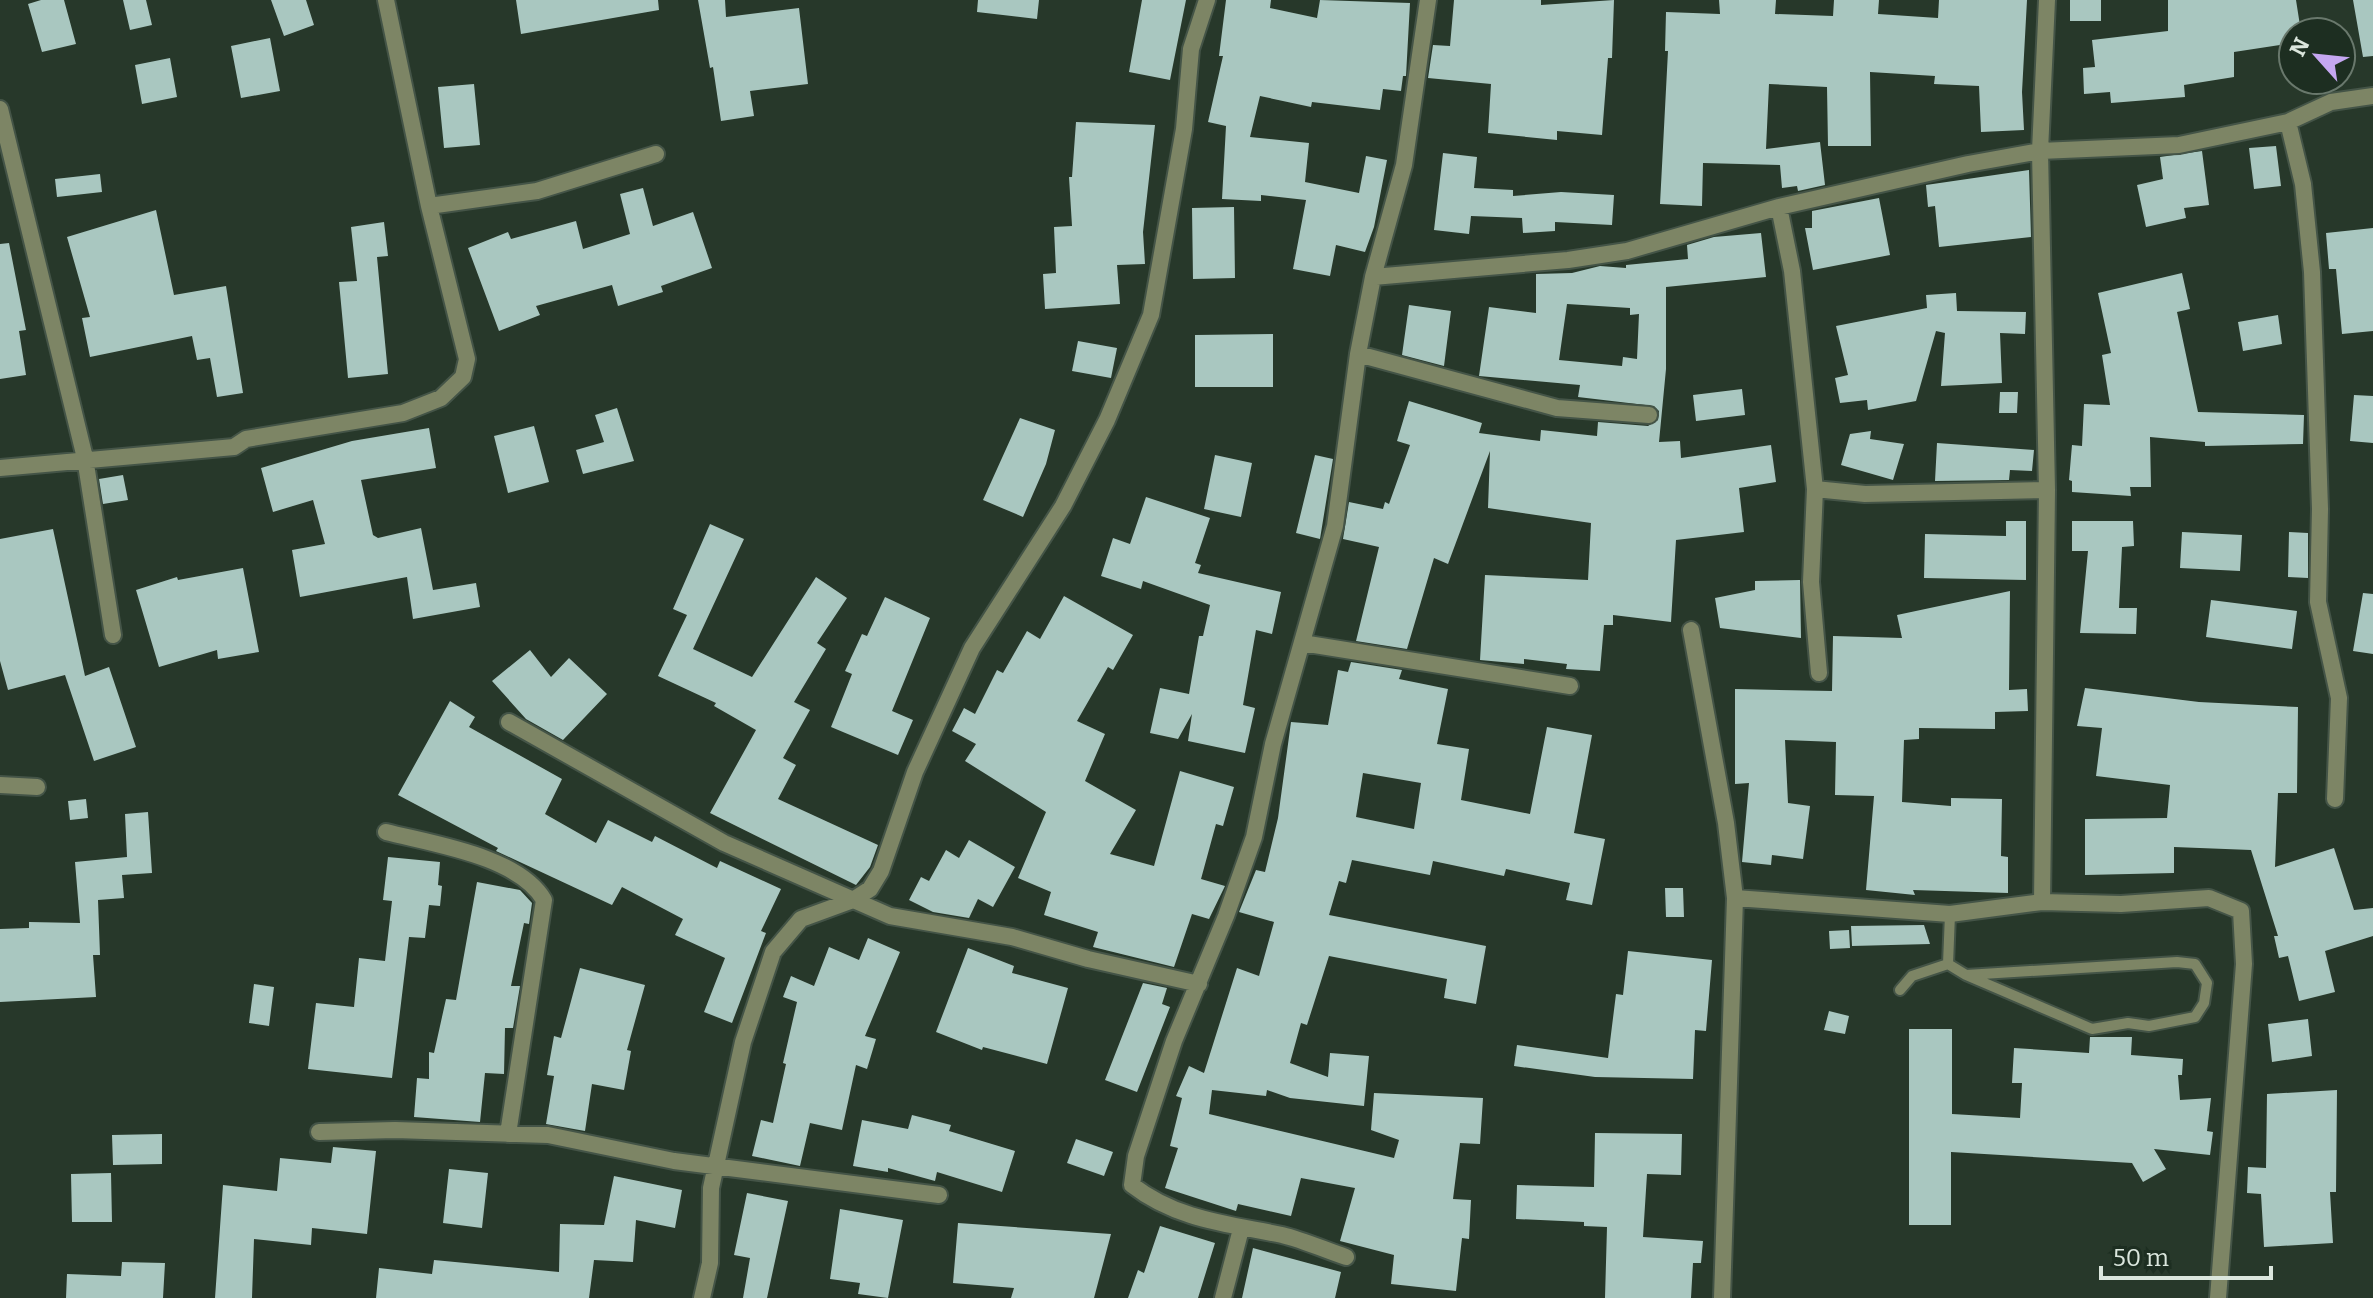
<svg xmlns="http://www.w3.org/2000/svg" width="2373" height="1298" viewBox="0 0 2373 1298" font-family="Bitter,serif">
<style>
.building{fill:#a9c7c0;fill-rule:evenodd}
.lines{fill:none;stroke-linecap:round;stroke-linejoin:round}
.lane-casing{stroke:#445447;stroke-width:14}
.street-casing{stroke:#445447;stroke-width:20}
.lane{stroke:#7d8565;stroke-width:10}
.street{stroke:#7d8565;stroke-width:16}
</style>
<rect width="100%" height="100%" fill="#27382a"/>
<path class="building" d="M41,0H64L76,44L42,52L28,4Z
M123,0H146L152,25L130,30Z
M271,0H306L314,25L284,36Z
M516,0H658L659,10L521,34Z
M698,0H725L726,17L799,8L808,84L750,91L754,116L721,121L713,67L710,68Z
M978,0H1039L1037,19L977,12Z
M1142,0H1186L1170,80L1129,72Z
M1226,0H1271L1270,8L1317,18L1320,0L1410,3L1406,76H1403L1401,91L1383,89L1380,110L1312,102L1311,107L1260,96L1250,137L1309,143L1305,182L1359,193L1366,156L1387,160L1374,227L1365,252L1336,245L1330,276L1293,269L1306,200L1261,195V201L1222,199L1226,126L1208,122L1223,56H1219Z
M1454,0H1541V5L1614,0L1612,58H1608L1602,135L1557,131V140L1488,133L1491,84L1428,78L1433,45L1450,46Z
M1719,0H1776L1775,14L1833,16L1834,0H1879L1878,14L1938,18L1939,0H2027L2022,92L2024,130L1981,132L1979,86L1934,84L1935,76L1870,72L1871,146H1828L1827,87L1769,84L1766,149L1820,142L1825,185L1798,191L1797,186L1782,188L1780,165L1703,163L1702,206L1660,204L1668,51H1665L1666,12L1720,14Z
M2070,0H2101V21H2070Z
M2168,0H2296L2301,32H2293V43L2234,52V77L2184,85L2185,97L2111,103L2110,92L2084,94L2083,68L2095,67L2092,40L2168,31Z
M2353,0H2373V56L2363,57Z
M270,38L280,91L241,98L231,46Z
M170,58L177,97L142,104L135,65Z
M474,84L480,145L444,148L438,87Z
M1076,122L1155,125L1143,232L1145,264L1117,265L1120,304L1045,309L1043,274L1056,273L1054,227L1072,226L1069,177H1072Z
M2276,146L2281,186L2254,189L2249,148Z
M2202,151L2209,205L2184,208L2186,218L2146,227L2137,185L2163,179L2160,157Z
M1443,153L1477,157L1474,188L1513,190V196L1561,192L1614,195L1612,225L1555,222V231L1523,233L1522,218L1471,216L1469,234L1434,230Z
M2029,170L2031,237L1939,247L1935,206L1928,207L1926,185Z
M100,174L102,192L57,197L55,179Z
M643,188L653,226L693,212L712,268L661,286L663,292L618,306L612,285L536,306L540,315L499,331L468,248L508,232L511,239L576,221L583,249L630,234L620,194Z
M1879,198L1890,255L1813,270L1805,228H1812V211Z
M1234,207L1235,278L1193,279L1192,208Z
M156,210L174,295L226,286L243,393L217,397L210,358L197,360L192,336L90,357L82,318L90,317L67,237Z
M384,222L388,256L377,257L388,374L348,378L339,282L357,281L351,227Z
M2373,228V331L2342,334L2336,269H2329L2326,233Z
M1761,233L1766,277L1666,287V369L1659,442L1680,441L1681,458L1771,445L1776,482L1739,488L1744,532L1676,540L1671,622L1613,615V625H1604L1600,671L1566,669L1567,664L1524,659V664L1480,660L1485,575L1588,580L1591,523L1488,508L1490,451L1448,564L1434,558L1407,649L1356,641L1379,547L1343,539L1349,502L1383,509L1385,502L1389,504L1410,445L1397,441L1409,401L1482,423L1479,433L1540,441L1541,430L1597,436L1598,422L1648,426L1658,420L1659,411L1654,406L1578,397L1580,385L1479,376L1489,307L1536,313V274L1572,273L1600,266L1626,268V265L1688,259L1687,245L1714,237ZM1567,304L1630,308V315L1639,314L1637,359L1623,357L1622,366L1559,360Z
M9,243L26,330L19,331L26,375L0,379V244Z
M2182,273L2190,309L2177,312L2198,412L2304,415L2303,444L2205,446V442L2150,437L2151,487H2130L2131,496L2072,492V481L2069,480L2072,445L2082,446L2084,404L2110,405L2102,355L2111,353L2098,293Z
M1956,293L1957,311L2026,312L2025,334L2000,333L2002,383L1941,386L1945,333L1936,331L1916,401L1868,410L1867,400L1840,403L1835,378L1848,375L1836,326L1927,308L1926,295Z
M1409,305L1451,311L1444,366L1402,355Z
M2278,315L2282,344L2243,351L2238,322Z
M1273,334V387H1195V335Z
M1078,341L1117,348L1111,378L1072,371Z
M1742,389L1745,415L1696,421L1693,395Z
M2000,392H2018L2017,413H1999Z
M2354,395L2373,396V443L2350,441Z
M617,408L634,461L583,474L576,450L604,442L595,415Z
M1020,418L1055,430L1046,464L1023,517L983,500Z
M534,426L549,482L508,493L494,436Z
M429,428L436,468L361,480L373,535L378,538L421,528L433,590L476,583L480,607L413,619L407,577L300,597L292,550L325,544L313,500L273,512L261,468L352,441Z
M1871,431L1870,439L1904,444L1893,480L1841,465L1850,434Z
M1937,443L2034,450L2032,471L2010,470L2009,480L1935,481Z
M1215,455L1252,463L1241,517L1204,509Z
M1315,455L1333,459L1320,539L1296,533Z
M123,475L128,500L103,504L99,479Z
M1146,497L1210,518L1195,563L1201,565L1198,573L1281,592L1272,634L1256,630L1243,705L1255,708L1245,753L1188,741L1192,714L1178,739L1150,733L1160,688L1189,694L1199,636H1203L1210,605L1143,581L1141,589L1101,576L1113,538L1130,544Z
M2006,521H2026V580L1924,578L1925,534L2006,536Z
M2072,521H2133L2134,546L2122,547L2119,608H2137L2136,634L2080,633L2088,551H2072Z
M710,524L744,539L693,649L752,677L816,577L847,598L817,643L826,649L794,702L810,710L783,758L796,765L778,799L878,845L870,867L856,885L710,813L756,730L714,706L716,703L658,676L687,615L673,609Z
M53,529L85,676L109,667L136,747L94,761L65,675L8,690L0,661V539Z
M2182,532L2242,535L2240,571L2180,568Z
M2289,532L2308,533V578L2288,577Z
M243,568L259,652L218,659L217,650L159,667L136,590L177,577L178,580Z
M1800,580L1801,638L1720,628L1715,598L1755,590V581Z
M2010,591L2009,690L2027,689L2028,711L1995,712V729L1919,728V739L1904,740L1902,802L1951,806V798L2002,799L2001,856L2008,857V893L1913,890L1915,895L1866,890L1874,796L1835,795L1836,742L1785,740L1788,803L1810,806L1803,859L1772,855L1771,865L1742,862L1749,783L1735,784V689L1832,691L1833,636L1902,638L1897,615Z
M2363,593L2373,594V654L2353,651Z
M1064,596L1133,635L1113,670L1108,667L1077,721L1105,734L1085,781L1136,810L1110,854L1154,866L1180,771L1234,787L1223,826L1216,824L1201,879L1225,886L1209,919L1192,914L1174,967L1093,947L1098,932L1044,915L1051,892L1018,878L1046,812L965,761L976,744L952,731L964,708L975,714L997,670L1003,673L1027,631L1040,639Z
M885,597L930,618L892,711L913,720L898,755L831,727L852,674L845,671L862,634L867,636Z
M2211,600L2297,611L2292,649L2206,637Z
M530,650L551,677L569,658L607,694L563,740L526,719L492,681Z
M1351,662L1402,670L1399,679L1448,689L1437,744L1469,749L1461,800L1530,814L1547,727L1592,735L1574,833L1605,839L1592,905L1566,900L1570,883L1506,869L1504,876L1433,861L1430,875L1352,860L1346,883L1339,881L1329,915L1486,946L1476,1004L1444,998L1447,979L1329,956L1307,1025L1301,1023L1290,1063L1328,1077L1330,1053L1369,1056L1364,1106L1290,1098L1267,1090L1266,1096L1212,1090L1209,1114L1394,1158L1399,1140L1371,1130L1374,1093L1483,1098L1480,1144L1460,1143L1453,1199L1471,1200L1469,1239L1462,1238L1456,1291L1391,1284L1394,1255L1340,1241L1355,1188L1301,1178L1291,1216L1238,1204L1236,1211L1165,1188L1178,1148L1170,1146L1182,1098L1176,1096L1189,1066L1204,1073L1237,968L1259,976L1274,922L1239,912L1256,870L1265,872L1278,818L1291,722L1328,725L1338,670L1348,672ZM1363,773L1421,783L1414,829L1356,817Z
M2085,688L2199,702L2298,707L2297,793H2278L2275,867L2334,848L2354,910L2373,908V936L2325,951L2335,992L2299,1001L2288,956L2279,958L2274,936H2278L2251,850L2174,847V873L2085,875V819L2167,818L2170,785L2096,776L2102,728L2077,726Z
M450,701L475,717L469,727L562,779L545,814L596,843L608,820L652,842L655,836L717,868L720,861L781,889L761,931L766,933L732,1023L704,1012L725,958L675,935L683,919L622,887L612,905L496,851L498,848L398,795Z
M86,799L88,818L70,820L68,801Z
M148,812L152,873L122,875L124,898L98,900L100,955H93L96,997L0,1002V929L29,928V922L80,923L75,862L127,857L125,814Z
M969,840L1015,867L993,907L978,899L969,918L933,912L909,900L921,877L929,881L946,850L959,858Z
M388,857L440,862L438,885L442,886L440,906L429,905L425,938L409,937L392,1078L308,1069L316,1003L354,1007L359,958L385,961L392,901L383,900Z
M477,882L520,890L532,903L529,924L524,923L511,986H520L513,1028H505L504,1074L485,1073L480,1122L414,1117L417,1078L429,1079V1052L434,1053L446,999L456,1000Z
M1665,888H1683L1684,917H1666Z
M1924,925L1930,944L1852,946L1851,926Z
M1849,930L1850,948L1830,949L1829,931Z
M868,938L900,952L865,1036L876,1039L867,1069L856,1065L842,1130L810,1123L800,1166L752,1156L761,1120L773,1123L786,1064L783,1063L797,1002L783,997L791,976L814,986L829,947L859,960Z
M968,948L1014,966L1012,973L1068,988L1047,1064L983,1047L982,1050L936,1032Z
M1628,951L1712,960L1706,1031L1695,1030L1693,1079L1595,1077L1514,1066L1517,1045L1608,1058L1616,994L1623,995Z
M580,968L645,985L627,1050L631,1051L624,1090L592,1084L585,1131L546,1124L554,1076L547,1075L554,1036L561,1038Z
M1143,983L1167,988L1162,1004L1170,1007L1137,1092L1105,1080Z
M254,984L274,987L269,1026L249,1023Z
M1829,1011L1849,1016L1845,1034L1824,1030Z
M2308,1019L2312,1056L2272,1062L2268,1024Z
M1909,1029H1952V1114L2020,1118L2022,1083H2012L2014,1048L2089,1053L2090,1037H2132L2131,1055L2183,1059L2182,1075H2178L2180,1100L2211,1098L2207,1131L2213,1132L2210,1155L2154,1149L2166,1169L2143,1182L2132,1163L1951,1152V1225H1909Z
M2337,1090L2336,1192H2330L2333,1243L2264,1247L2261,1194L2247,1193L2248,1167L2266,1168L2267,1094Z
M912,1115L951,1125L949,1131L1015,1151L1002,1192L937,1172L935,1181L888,1168V1172L853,1166L862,1120L908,1129Z
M1595,1133L1682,1134L1681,1175L1647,1174L1643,1237L1703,1241L1701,1263H1693L1691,1298H1605L1607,1227L1584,1226V1222L1516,1219L1517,1185L1594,1187Z
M162,1134V1164L113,1165L112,1135Z
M1076,1139L1113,1152L1104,1176L1067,1163Z
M333,1147L376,1151L367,1234L312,1228L311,1245L254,1239L252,1298H215L223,1185L277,1191L280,1158L331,1163Z
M449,1169L488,1173L482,1228L443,1223Z
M111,1173L112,1222H72L71,1174Z
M614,1176L682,1190L675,1228L636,1220L633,1262L594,1260L589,1298H376L379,1268L432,1274L434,1260L559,1272L560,1224L604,1225Z
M747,1193L788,1201L767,1298H743L750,1258L734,1255Z
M840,1209L903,1220L888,1298L858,1294L860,1283L830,1279Z
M958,1223L1111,1234L1094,1298H1011L1014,1288L953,1283Z
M1160,1226L1215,1243L1198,1298H1128L1138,1270L1144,1273Z
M1253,1248L1341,1272L1335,1298H1242Z
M122,1262L165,1263L163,1298H66L67,1274L121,1276Z"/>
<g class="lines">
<defs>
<path id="lane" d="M1950,914L1948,964L1966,975L2177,962L2195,964L2207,983L2204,1003L2195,1017L2149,1026L2128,1023L2092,1029L1966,975
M1900,990L1912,976L1948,964"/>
<path id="street" d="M0,109L85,458L113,635
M2288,122L2303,184L2312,272L2320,509L2318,602L2339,698L2335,799
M429,206L537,191L656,154
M1779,207L1792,271L1815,489L1865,494L2047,490
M1373,277L1568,260L1627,251L1779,207L1968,164L2040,151L2179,145L2288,122L2331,102L2373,96
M1358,354L1557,408L1649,415
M0,468L234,447L246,439L403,413L441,398L463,377L467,359L429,206L386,0
M1815,489L1811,582L1819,673
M1691,630L1726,823L1735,898L1722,1298
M1302,643L1570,686
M509,722L724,843L890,916L1012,937L1088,959L1199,984
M0,785L37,787
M386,832C433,844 518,856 544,900L508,1134
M1735,898L1950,914L2042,902L2121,904L2209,898L2241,911L2244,964L2218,1298
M2042,902L2047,490L2040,151L2047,0
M319,1132L395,1130L548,1135L674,1161L939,1195
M1346,1257C1325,1250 1303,1240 1282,1235C1229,1224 1177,1220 1132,1185L1136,1156L1174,1041L1226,916L1254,837L1273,744L1335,526L1358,354L1373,277L1404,165L1428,0
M702,1298L710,1263L711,1188L743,1042L773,952L801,919L853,900L870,889L881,871L915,772L972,648L1063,506L1107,420L1151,315L1184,129L1191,49L1207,0
M1223,1298L1241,1229"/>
</defs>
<use href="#lane" class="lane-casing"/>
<use href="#street" class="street-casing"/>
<use href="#lane" class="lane"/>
<use href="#street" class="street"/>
</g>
<g transform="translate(2317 56) rotate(297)"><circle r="38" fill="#1d2e21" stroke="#69786c" stroke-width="2"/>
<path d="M0-6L14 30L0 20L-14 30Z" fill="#c5a7f1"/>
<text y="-12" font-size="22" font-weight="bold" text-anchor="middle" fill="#dbe6dd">N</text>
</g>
<path d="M2101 1266v12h170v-12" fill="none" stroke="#dbe6dd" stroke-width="4"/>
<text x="2113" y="1266" font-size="24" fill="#dbe6dd" stroke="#1d2e21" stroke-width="6" paint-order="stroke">50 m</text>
</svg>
